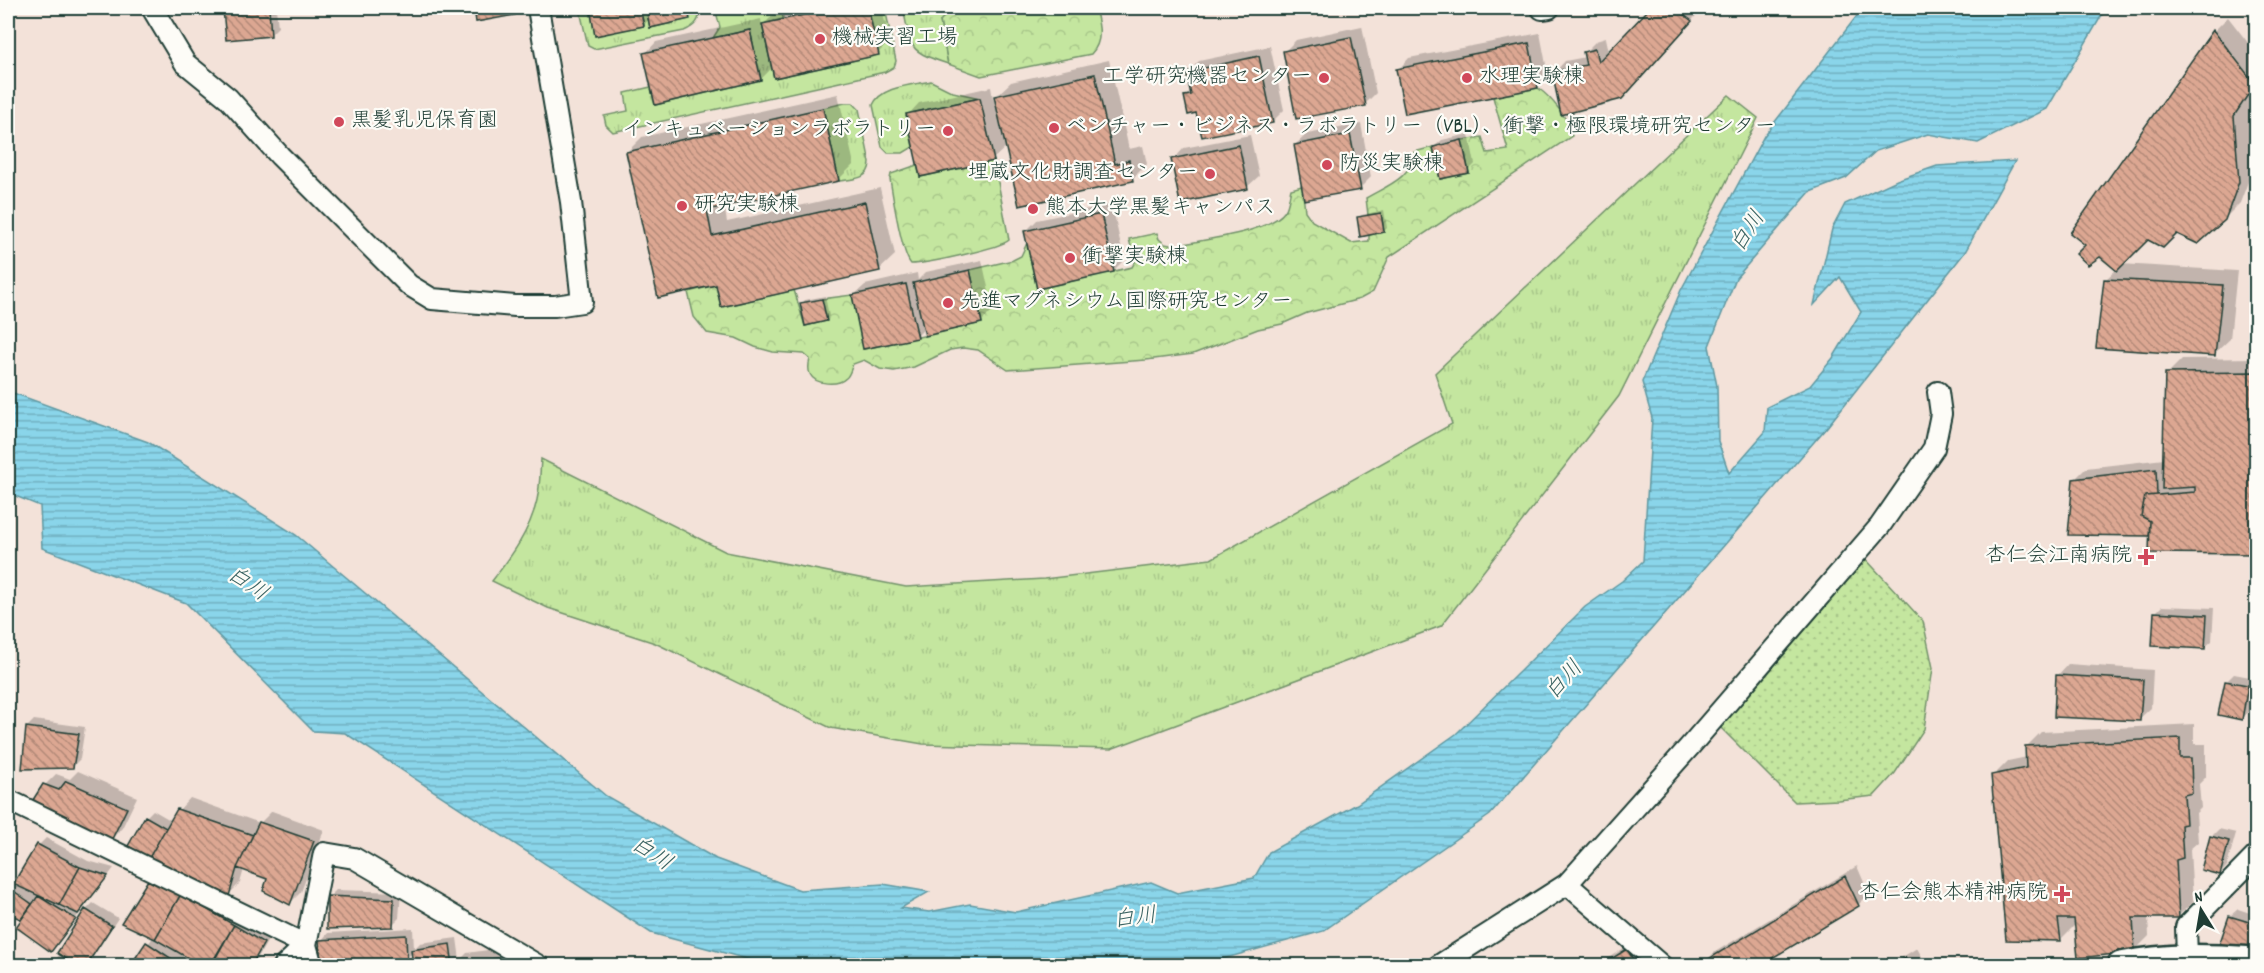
<svg xmlns="http://www.w3.org/2000/svg" width="2264" height="973" viewBox="0 0 2264 973" font-family="Dekko,'Klee One',sans-serif">
<style>
.grass{fill:url(#grass-tufts);stroke:#72926a;stroke-width:1.5}
.forest{fill:url(#forest-crowns);stroke:#72926a;stroke-width:1.5}
.park{fill:url(#park-dots);stroke:#72926a;stroke-width:1.5}
.water{fill:url(#water-rules);stroke:#5f98a1;stroke-width:1.5}
.shadow{fill:#0003;fill-rule:evenodd}
.building{fill:url(#building-back-hatch);stroke:#1f3d34;stroke-width:1.5}
.lines{fill:none;stroke-linecap:round;stroke-linejoin:round}
.street-casing{stroke:#1f3d34;stroke-width:24}
.secondary-casing{stroke:#1f3d34;stroke-width:32}
.street{stroke:#fdfcf7;stroke-width:20}
.secondary{stroke:#fdfcf7;stroke-width:27}
.poi-dot{fill:#d1495b;stroke:#fdfcf7;stroke-width:2}
.labels{text-anchor:middle;dominant-baseline:central;stroke-width:4.5;stroke-linejoin:round;paint-order:stroke}
.poi-label{font-size:21px;fill:#1f3d34;stroke:#fdfcf7;text-anchor:start}
.water-label{font-size:22px;font-style:italic;fill:#3a6362;stroke:#fdfcf7}
</style>
<defs>
<pattern id="grass-tufts" width="24" height="20" patternUnits="userSpaceOnUse" patternTransform="scale(1.5)"><rect width="24" height="20" fill="#c4e69f"/><path d="M3 7l-1-3M5 7V3M7 7l1-3M15 17l-1-3M17 17v-4M19 17l1-3" fill="none" stroke="#a8c68a"/></pattern>
<pattern id="forest-crowns" width="20" height="18" patternUnits="userSpaceOnUse" patternTransform="scale(1.5)"><rect width="20" height="18" fill="#c4e69f"/><path d="M2 6a3 3 0 1 1 6 0M12 15a3 3 0 1 1 6 0" fill="none" stroke="#a8c68a"/></pattern>
<pattern id="park-dots" width="8" height="8" patternUnits="userSpaceOnUse" patternTransform="scale(1.5)"><rect width="8" height="8" fill="#c4e69f"/><path d="M2 2h.1M6 6h.1" fill="none" stroke="#a8c68a" stroke-width="1.8" stroke-linecap="round"/></pattern>
<pattern id="water-rules" width="6" height="5" patternUnits="userSpaceOnUse" patternTransform="scale(1.5)"><rect width="6" height="5" fill="#8ad5ea"/><path d="M0 2.5h6" fill="none" stroke="#70aebe"/></pattern>
<pattern id="building-back-hatch" width="6" height="6" patternUnits="userSpaceOnUse" patternTransform="scale(1.5)"><rect width="6" height="6" fill="#dca792"/><path d="M-1 5l2 2M0 0l6 6M5-1l2 2" fill="none" stroke="#b28978"/></pattern>
</defs>
<rect width="100%" height="100%" fill="#f3e2d9"/>
<filter id="ink" filterUnits="userSpaceOnUse"><feTurbulence type="fractalNoise" baseFrequency=".0167" numOctaves="2"/><feDisplacementMap in="SourceGraphic" scale="12" xChannelSelector="R" yChannelSelector="G"/><feConvolveMatrix kernelMatrix="1 2 1 2 8 2 1 2 1" color-interpolation-filters="sRGB"/></filter>
<g filter="url(#ink)">
<path class="grass" d="M582,8H590L595,35L644,26L640,8H646L650,28L689,19L687,8H700C700,20 696,26 684,31L594,49L588,46L581,15Z
M715,8H737L746,12L766,8H782L783,19L762,24L774,78L878,55L868,8H885L896,61L894,67L885,72L613,132L606,125L604,116L628,111L625,93L651,87L655,105L761,80L750,30L713,38L720,27Z
M903,8H967L952,11L940,21L948,64C906,50 912,49 903,8Z
M931,81L953,92L980,98L906,114L913,147L903,153H888L882,147L873,105C881,86 913,85 931,81Z
M1729,95L1758,118L1619,396L1441,626L1111,749L923,744L831,728L655,643L548,608L492,581C511,557 530,531 537,500C540,487 540,472 541,459L726,552L906,587L1044,579L1211,559L1452,424L1435,373Z
M845,103H853L859,109L870,163C869,180 854,179 839,181L823,108Z"/>
<path class="forest" d="M967,8H1095C1099,24 1104,41 1091,54L981,76L948,64L940,21C948,12 955,10 967,8Z
M1538,88C1552,98 1569,119 1572,136L1389,257L1373,292L1360,299L1307,313L1282,324L1258,329L1193,354L1146,360L1008,370L978,350L963,348L950,350L914,367L894,371L880,369L864,360L853,364C851,368 850,375 846,378C838,386 815,385 810,374C808,370 809,363 810,359L804,354L773,352L755,347L736,338L707,333L694,317L688,292L716,285L721,307L794,290L805,326L826,321L822,299L852,295L864,349L982,323L970,270L1013,260L1021,256L1027,243L1037,289L1132,267L1135,262L1129,239L1157,233L1159,239L1165,244L1175,246C1202,239 1270,233 1285,211C1289,205 1289,196 1291,189L1302,186L1305,211L1312,221L1351,243L1369,241V235L1384,232L1381,213L1368,215L1366,198C1384,187 1413,178 1414,152L1433,147L1440,179L1469,173L1462,140L1482,137L1487,153L1508,150L1493,97Z
M994,161L1009,240C1001,248 925,264 911,264C901,253 893,197 890,179L891,174L917,165L920,177Z"/>
<path class="park" d="M1862,555L1923,621L1933,668L1924,729L1895,773L1874,796L1838,800L1795,802L1714,721Z"/>
<path class="water" d="M1863,8H2106L2047,109L1978,143L1928,134L1876,151L1846,178L1810,192L1736,278L1709,346L1717,386L1718,441L1729,473L1765,432L1767,407L1810,386L1833,358L1861,312L1840,277L1814,305L1832,229L1845,204L1897,180L1937,166L2015,161L1965,252L1827,427L1490,815L1323,931L1201,965H769L651,933L345,733L313,731L186,603L42,548L40,506L8,493V391L148,442L296,535L606,796L716,859L800,890L883,884L929,892L901,908L929,912L970,904L1016,912L1151,882L1177,893L1254,878L1269,852L1357,804L1456,734L1585,607L1622,581L1643,561L1652,418L1642,382L1681,290L1764,136Z"/>
<path class="shadow" d="M227,8H231V10L276,8L278,27L270,35L225,10Z
M475,8H520L514,13L477,20Z
M591,8H700L689,18H650L644,25L597,34Z
M801,8H882L889,42L878,53L773,67L761,79L645,54L656,42L761,19L762,26L775,13Z
M1652,8L1702,9L1633,86L1554,73L1565,61L1586,57L1585,52L1596,41L1606,38L1609,52Z
M2228,17L2256,53V87L2248,100L2252,138H2253L2256,100V146H2252L2254,166L2240,203L2224,219L2148,238L2121,264L2237,271L2230,339L2214,354L2106,279L2117,269L2087,245L2214,31Z
M1362,26L1376,93L1365,104L1284,52L1296,40Z
M1540,33L1548,75L1537,86L1398,70L1409,58Z
M1270,46L1284,110L1272,122L1197,111L1186,96L1191,90L1188,72L1199,61Z
M1109,60L1129,149L1143,146L1147,164L1132,179L1007,146L993,159L908,115L919,103L991,87L993,99L1011,82Z
M838,94L854,164L839,179L724,205L727,222L880,188L895,255L879,270L717,284L627,152L642,137Z
M1361,124L1371,177L1360,188L1295,145L1307,134Z
M1469,134L1475,164L1468,171L1434,147L1442,140Z
M1250,135L1259,176L1247,187L1173,160L1184,148Z
M1112,204L1124,260L1113,271L1026,231L1037,220Z
M1384,210L1387,228L1384,231L1358,218L1362,215Z
M982,260L993,310L981,322L925,328L917,336L853,296L865,285L917,273L918,280L926,272Z
M825,296L829,316L826,320L802,304L805,300Z
M2256,358V552L2151,551V532L2149,535L2075,479L2086,468L2164,459L2167,374L2182,359Z
M2162,606L2214,608L2212,641L2204,648L2155,613Z
M2068,664L2153,670L2151,708L2139,719L2057,676Z
M2234,674L2255,678L2249,711L2241,718L2226,682Z
M34,720L85,727L80,759L73,766L27,727Z
M2194,724V744H2206V777L2199,784L2201,808L2196,813L2198,842L2190,849L2193,902L2178,916H2148L2149,936L2134,951L2076,924L2060,940L1993,776L2008,761L2027,757L2026,747L2041,732Z
M78,771L137,797L122,828L111,839L45,785L56,774L70,779Z
M190,798L260,823L272,811L324,830L301,892L290,903L269,879L244,869L240,883L229,894L149,857L146,817L153,810L172,821L179,810Z
M2219,829L2236,833L2227,866L2220,874L2211,837Z
M46,838L88,861L114,868L58,942L24,918L10,912L8,916V880L10,877L17,881L39,845Z
M1857,866L1869,894L1858,905L1704,963L1715,952Z
M157,873L271,935L253,966H224L215,960L209,966L185,954L178,966H132L154,936L149,881Z
M336,890L401,892L399,918L392,925L329,897Z
M93,903L118,918L91,960L86,966H50L61,953L86,910Z
M2238,909L2256,915V943L2249,950L2219,949L2230,916Z
M413,928L414,949L420,943L457,938L460,960L467,953L509,947L511,966H414L413,952L407,958L321,941L328,933ZM505,956L506,959L466,964V960Z
M1639,939L1655,966H1595Z
M1917,948L1927,966H1888Z"/>
<path class="building" d="M250,8H269L271,36L226,40L223,10Z
M474,8H513L515,15L476,22Z
M590,8H640L644,26L595,36Z
M646,8H687L690,19L650,28Z
M836,8H868L879,55L774,78L762,24Z
M1650,8H1675L1692,21L1622,99L1561,115L1552,72L1586,65L1583,52L1595,49L1598,62Z
M750,30L761,80L655,105L643,53Z
M2213,30L2255,84L2234,116L2239,182L2225,220L2198,244L2177,234L2163,248L2148,240L2117,271L2100,257L2088,265L2076,254L2085,245L2070,233Z
M1351,37L1366,106L1296,119L1283,51Z
M1529,43L1538,88L1405,114L1396,69Z
M1259,56L1273,123L1202,137L1196,113L1188,115L1184,96L1191,95L1186,72Z
M1095,74L1115,164L1129,160L1133,181L1019,206L994,96Z
M2256,94V148H2251Z
M980,98L994,161L920,177L906,114Z
M823,108L839,181L707,210L712,236L865,202L880,271L721,307L716,285L658,298L626,152Z
M1350,134L1361,190L1304,200L1294,145Z
M1462,140L1469,173L1440,179L1433,147Z
M1239,145L1248,189L1180,203L1171,159Z
M1381,213L1384,232L1360,237L1357,217Z
M1101,214L1114,272L1037,289L1024,231Z
M970,270L982,323L925,336L913,283Z
M2104,279L2223,285L2215,356L2096,348Z
M906,284L918,338L863,349L852,295Z
M822,299L827,321L805,326L800,303Z
M2256,372V554L2149,553L2150,521L2141,516L2145,496L2195,492V487L2162,489L2165,373Z
M2156,469L2157,495L2145,496L2141,516L2150,521L2149,536L2068,535L2073,479Z
M2154,612L2207,615L2205,649L2152,646Z
M2056,675L2143,680L2140,721L2054,717Z
M2225,681L2248,685L2242,720L2218,715Z
M26,727L79,734L73,768L22,769Z
M2180,738V758H2191L2192,793L2184,795L2186,824L2181,825L2183,858L2176,860L2179,918H2133L2135,952L2078,958L2074,919H2058L2061,941L2006,940L1991,775L2026,768L2025,746Z
M66,781L127,808L111,841L31,803L43,784L59,790Z
M177,809L253,835L237,868L229,896L149,858Z
M145,816L166,828L149,858L128,846Z
M259,822L314,841L290,905L263,891L267,879L237,868Z
M2210,836L2229,841L2220,875L2201,870Z
M37,844L80,867L59,905L13,884Z
M80,867L108,876L78,914L59,905Z
M1845,876L1859,906L1759,966H1703L1702,963Z
M148,880L181,894L155,939L121,923Z
M8,887L32,904L21,919L8,914Z
M181,894L234,925L210,966H202L155,939Z
M38,896L76,919L51,952L16,927Z
M327,896L394,899L393,927L327,929Z
M85,909L112,926L86,966H77L57,953Z
M2229,916L2256,924L2250,952L2217,951Z
M234,925L264,943L251,966H221L214,961Z
M406,935L407,960L321,965L319,940Z
M146,942L178,963L176,966H130Z
M450,944L453,966H413L411,950Z
M1627,949L1637,966H1600Z
M498,958L499,966H454V963Z
M1905,958L1909,966H1893Z"/>
<g class="lines">
<defs>
<path id="street" d="M152,8L185,63L228,98L280,156L409,285L432,299L515,306H555L582,302L571,202L538,8
M1542,9L1549,8
M8,800L306,945
M1567,884L1662,966
M2187,957L2186,927L2256,856
M284,966L306,945
M312,966L306,945L324,853L354,858L539,966
M1438,966L1567,884L1691,745L1880,526L1934,448L1941,414L1938,392"/>
<path id="secondary" d="M2121,966C2169,956 2208,958 2256,961"/>
</defs>
<use href="#street" class="street-casing"/>
<use href="#secondary" class="secondary-casing"/>
<use href="#street" class="street"/>
<use href="#secondary" class="secondary"/>
</g>
</g>
<g class="poi-dot">
<circle cx="820" cy="39" r="6"/>
<circle cx="1324" cy="78" r="6"/>
<circle cx="1467" cy="78" r="6"/>
<circle cx="339" cy="122" r="6"/>
<circle cx="1054" cy="128" r="6"/>
<circle cx="948" cy="131" r="6"/>
<circle cx="1327" cy="165" r="6"/>
<circle cx="1210" cy="174" r="6"/>
<circle cx="682" cy="206" r="6"/>
<circle cx="1033" cy="209" r="6"/>
<circle cx="1070" cy="258" r="6"/>
<circle cx="948" cy="303" r="6"/>
<path d="M2143 548h6v6h6v6h-6v6h-6v-6h-6v-6h6z"/>
<path d="M2059 885h6v6h6v6h-6v6h-6v-6h-6v-6h6z"/>
</g>
<g class="labels">
<g class="poi-label">
<text x="832" y="39">機械実習工場</text>
<text x="1312" y="78" text-anchor="end">工学研究機器センター</text>
<text x="1479" y="78">水理実験棟</text>
<text x="351" y="122">黒髪乳児保育園</text>
<text x="1066" y="128">ベンチャー・ビジネス・ラボラトリー（VBL）、衝撃・極限環境研究センター</text>
<text x="936" y="131" text-anchor="end">インキュベーションラボラトリー</text>
<text x="1339" y="165">防災実験棟</text>
<text x="1198" y="174" text-anchor="end">埋蔵文化財調査センター</text>
<text x="694" y="206">研究実験棟</text>
<text x="1045" y="209">熊本大学黒髪キャンパス</text>
<text x="1082" y="258">衝撃実験棟</text>
<text x="960" y="303">先進マグネシウム国際研究センター</text>
<text x="2132" y="557" text-anchor="end">杏仁会江南病院</text>
<text x="2048" y="894" text-anchor="end">杏仁会熊本精神病院</text>
</g>
<g class="water-label">
<text transform="translate(1749 232) rotate(-57)">白川</text>
<text transform="translate(247 585) rotate(34)">白川</text>
<text transform="translate(1565 681) rotate(-48)">白川</text>
<text transform="translate(651 855) rotate(33)">白川</text>
<text transform="translate(1135 919) rotate(-7)">白川</text>
</g>
</g>
<rect width="2264" height="973" fill="none" stroke="#fdfcf7" stroke-width="30"/>
<rect x="15" y="15" width="2234" height="943" fill="none" stroke="#1f3d34" stroke-width="2" filter="url(#ink)"/>
<g transform="translate(2201 910) rotate(349)" stroke="#fdfcf7" stroke-width="4.5" paint-order="stroke">
<path d="M0-4.5L10 22L0 15L-10 22Z" fill="#1f3d34"/>
<text y="-9" font-size="16" font-weight="bold" text-anchor="middle" fill="#1f3d34">N</text>
</g>
</svg>
